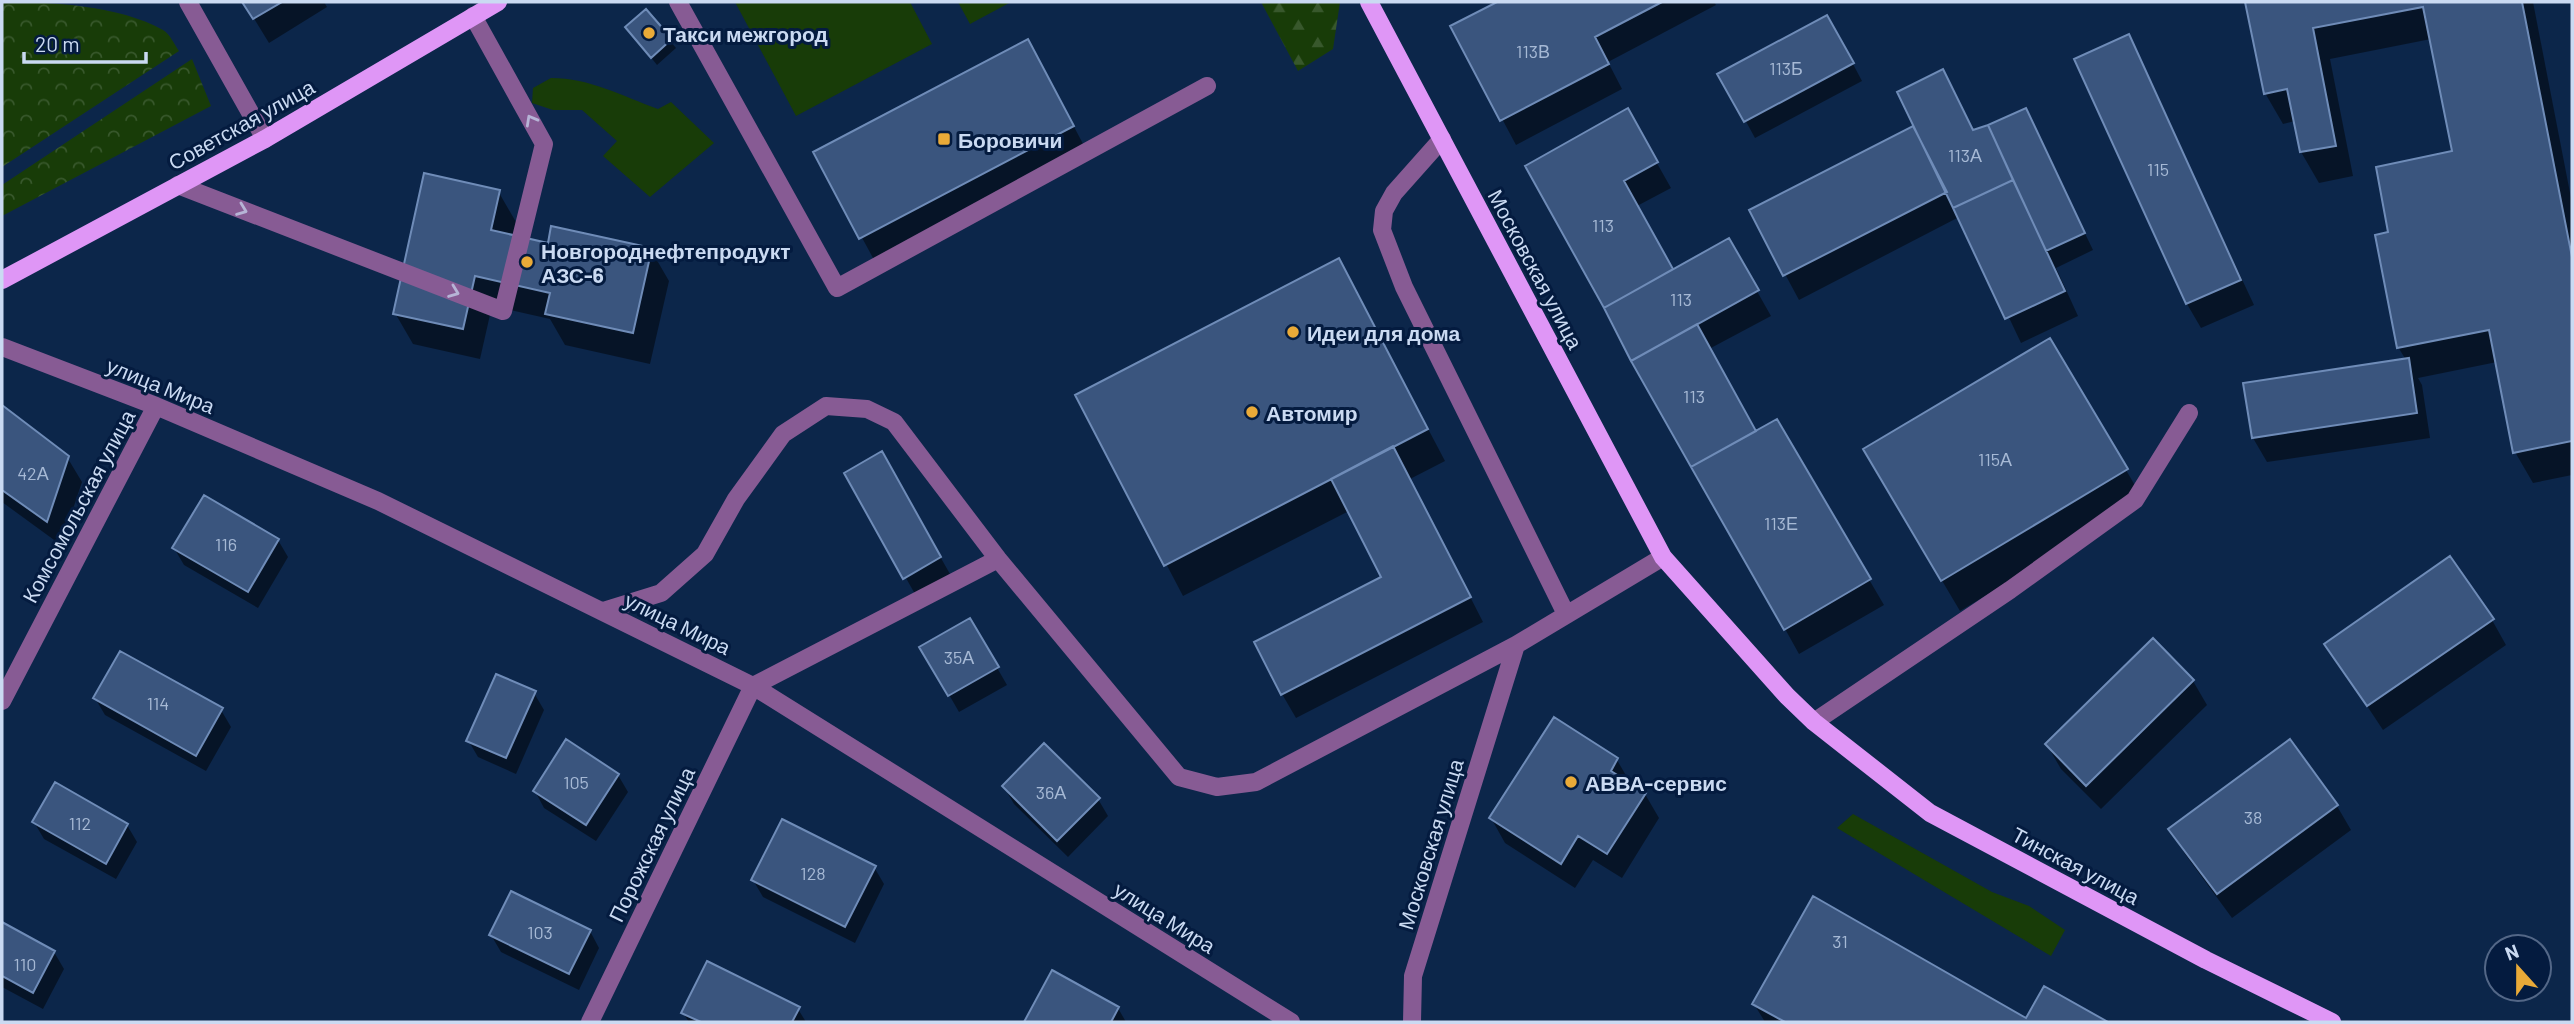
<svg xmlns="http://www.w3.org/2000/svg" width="2574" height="1024" viewBox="0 0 2574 1024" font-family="Barlow,sans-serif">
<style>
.grass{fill:#183c08}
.forest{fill:url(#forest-firs)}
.park{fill:url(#park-crowns)}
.shadow{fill:#0007}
.building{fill:#3a557e;stroke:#6f8cb8;stroke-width:2}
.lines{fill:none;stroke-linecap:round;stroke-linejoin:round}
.minor{stroke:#875b94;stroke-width:18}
.major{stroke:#df96f6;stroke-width:18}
.oneway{stroke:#b6b4d6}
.poi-dot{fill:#e9aa38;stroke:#041b3f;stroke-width:2.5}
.labels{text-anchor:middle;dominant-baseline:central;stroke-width:6;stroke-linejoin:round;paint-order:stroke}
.number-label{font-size:18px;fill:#a6b9d5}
.poi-label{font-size:21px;font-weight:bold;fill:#cadaf2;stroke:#041b3f;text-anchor:start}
.street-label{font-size:21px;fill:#cadaf2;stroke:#041b3f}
</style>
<defs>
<pattern id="forest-firs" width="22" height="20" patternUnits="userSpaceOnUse" patternTransform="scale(1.75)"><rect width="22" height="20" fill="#183c08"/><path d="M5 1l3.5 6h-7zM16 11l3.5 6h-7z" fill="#38582c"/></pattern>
<pattern id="park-crowns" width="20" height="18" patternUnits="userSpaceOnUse" patternTransform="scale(1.75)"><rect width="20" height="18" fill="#183c08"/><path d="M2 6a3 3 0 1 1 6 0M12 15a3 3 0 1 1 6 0" fill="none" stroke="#38582c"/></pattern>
</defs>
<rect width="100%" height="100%" fill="#0c264a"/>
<path class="grass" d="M735,2H910L932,44L796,116Z
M958,2H1011L970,24Z
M551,78C590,78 622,96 658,109L671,102L714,143L650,197L603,156L617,141L582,110H553L532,103L533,88Z
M1853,814L1992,892L2029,906L2065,930L2051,956L1837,828Z"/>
<path class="forest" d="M1261,2H1340L1333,49L1298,71Z"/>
<path class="park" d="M2,2C52,2 118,5 163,30C170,34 174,44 179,51L2,167Z
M192,59L211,106L2,216V185Z"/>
<path class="shadow" d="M244,2H324L327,7L269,43Z
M1501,2H1714L1716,5L1608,62L1622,89L1516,145L1453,27Z
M2247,2H2533L2572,203V475L2533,483L2515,452L2497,362L2418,378L2422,385L2430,438L2267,462L2253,438L2406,360L2398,347L2390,233L2454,153L2431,39L2330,59L2353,176L2319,183L2301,152L2295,121L2283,124L2265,93Z
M646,12L676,48L657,65L627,27Z
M1837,34L1862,81L1755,138L1720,74Z
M2128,36L2254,305L2201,328L2187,304L2076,60Z
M1942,71L1974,131L2025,110L2093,250L2056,268L2078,316L2021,343L1961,216L1799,300L1751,211L1916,126Z
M1045,72L1090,157L879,269L816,153Z
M1641,135L1671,188L1637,206L1673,271L1728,240L1771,316L1709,349L1756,433L1776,421L1884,605L1799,654L1527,166Z
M498,191L516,222L513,236L549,245L651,250L669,281L650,364L565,345L550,319L492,306L480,359L413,344L395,313Z
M1339,260L1445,461L1410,479L1483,622L1296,718L1282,694L1383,578L1349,511L1183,596L1078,396Z
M2,407L67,457L82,482L61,545L2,502Z
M882,454L950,574L915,594L847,474Z
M2126,470L2144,501L1960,611L1883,481Z
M278,540L288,557L258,608L184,565L174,548Z
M2492,620L2506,645L2383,730L2326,644Z
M970,621L1007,685L959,712L922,648Z
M2193,681L2207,705L2101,809L2061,769L2047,745Z
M534,693L544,710L516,774L478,757L468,740Z
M95,698L221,710L231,727L206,771L105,715Z
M1617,760L1631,784L1645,794L1659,818L1622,878L1593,860L1575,888L1505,843L1491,818Z
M618,775L628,792L596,841L544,808L535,791Z
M1004,787L1098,799L1108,816L1068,857L1014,804Z
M2337,806L2351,830L2232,918L2185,854L2171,830Z
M34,822L127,825L137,842L116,879L44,839Z
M874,867L884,884L855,943L763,897L753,880Z
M2,924L54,952L64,969L43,1009L2,987Z
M590,931L599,948L579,990L501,952L491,935Z
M1053,972L1118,1008L1126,1022H1026Z
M2045,988L2105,1022H1765L1754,1004L2027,1020Z
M798,1009L806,1022H689L683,1013Z"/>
<path class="building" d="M242,2H282L253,19Z
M1497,2H1662L1595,37L1609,64L1500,121L1450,26Z
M2245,2H2522L2572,257V441L2513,453L2489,330L2397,348L2375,235L2388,232L2376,167L2452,151L2423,7L2313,28L2336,146L2300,152L2287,89L2264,94Z
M646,9L672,39L651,58L625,27Z
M1827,15L1854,63L1744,122L1717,74Z
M2129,34L2241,280L2186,304L2074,59Z
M1028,39L1074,126L859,239L813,152Z
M1943,69L1973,130L1988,125L2013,180L1953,208L1897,92Z
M1628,108L1658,162L1624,181L1673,269L1604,308L1525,166Z
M2026,108L2085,233L2046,251L1988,125Z
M1913,126L1947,192L1783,276L1749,210Z
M424,173L500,190L491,230L548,243L551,226L652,248L633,333L545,314L550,293L475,276L463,329L393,314Z
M2013,180L2065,291L2005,319L1953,208Z
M1729,238L1759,290L1631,361L1604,308Z
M1339,258L1428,429L1164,566L1075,395Z
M1697,324L1756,431L1691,467L1631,361Z
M2050,338L2128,469L1941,581L1863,449Z
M2409,358L2417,413L2252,438L2243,383Z
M2,405L69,456L47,522L2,490Z
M1777,419L1871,579L1784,630L1691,467Z
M1393,446L1471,597L1281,695L1254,642L1381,577L1331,479Z
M882,451L941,557L903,579L844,473Z
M204,495L279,539L248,592L172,548Z
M2450,556L2494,619L2367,706L2324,644Z
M970,618L999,667L948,696L919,647Z
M2153,638L2194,680L2086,786L2045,744Z
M120,651L223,708L196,756L93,698Z
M496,674L536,691L506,758L466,741Z
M1554,717L1618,758L1611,771L1646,793L1607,854L1578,836L1561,864L1489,818Z
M566,739L619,774L586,825L533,791Z
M2290,739L2338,805L2217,894L2168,829Z
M1044,743L1100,798L1057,841L1002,786Z
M55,782L128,824L106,864L32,822Z
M782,819L876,866L845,927L751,880Z
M511,891L591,930L569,974L489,935Z
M1813,896L2026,1018L2044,986L2108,1022H1785L1752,1004Z
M2,922L55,951L33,993L2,976Z
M707,961L800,1007L792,1022H701L681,1013Z
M1052,970L1119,1007L1111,1022H1024Z"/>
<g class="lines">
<path class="minor" d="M188,2L265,139
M678,2L837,288L1207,86
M1442,139L1394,193L1384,211L1382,230L1404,287L1566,614
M178,185L503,311L544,144L473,16
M2,347L156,406L378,501L753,686L1291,1022
M603,611L661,593L705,554L736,499L783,434L826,406L867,409L894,422L998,559L1179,777L1217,787L1256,782L1516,645
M2,701L156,406
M1814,722L2010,590L2135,500L2189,413
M590,1022L753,686L998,559
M1412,1022L1413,976L1516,645L1663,557"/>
<path class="major" d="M1369,2L1663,557L1787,696L1814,722L1930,813L2206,960L2332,1022
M2,280L265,139L498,2"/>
</g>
<defs><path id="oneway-chevron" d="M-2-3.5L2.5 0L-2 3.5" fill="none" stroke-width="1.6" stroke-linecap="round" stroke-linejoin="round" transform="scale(1.75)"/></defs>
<g class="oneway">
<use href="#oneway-chevron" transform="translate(531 120) rotate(-119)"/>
<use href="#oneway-chevron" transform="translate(242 210) rotate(21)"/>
<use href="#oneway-chevron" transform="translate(454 292) rotate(21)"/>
</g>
<g class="poi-dot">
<circle cx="649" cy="33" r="7"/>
<rect x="937" y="132" width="14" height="14" rx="3.5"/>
<circle cx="527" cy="262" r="7"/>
<circle cx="1293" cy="332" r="7"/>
<circle cx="1252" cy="412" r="7"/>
<circle cx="1571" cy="782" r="7"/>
</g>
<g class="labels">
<g class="number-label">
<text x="1533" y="51">113В</text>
<text x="1786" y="68">113Б</text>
<text x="1965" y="155">113А</text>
<text x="2158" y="169">115</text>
<text x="1603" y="225">113</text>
<text x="1681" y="299">113</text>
<text x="1694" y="396">113</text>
<text x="1995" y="459">115А</text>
<text x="33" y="473">42А</text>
<text x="1781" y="523">113Е</text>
<text x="226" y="544">116</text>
<text x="959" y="657">35А</text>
<text x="158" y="703">114</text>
<text x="576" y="782">105</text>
<text x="1051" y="792">36А</text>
<text x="2253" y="817">38</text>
<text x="80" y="823">112</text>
<text x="813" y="873">128</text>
<text x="540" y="932">103</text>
<text x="1840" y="941">31</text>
<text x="25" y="964">110</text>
</g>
<g class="poi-label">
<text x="663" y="33">Такси межгород</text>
<text x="958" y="139">Боровичи</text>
<text x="541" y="250">Новгороднефтепродукт<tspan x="541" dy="24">АЗС-6</tspan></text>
<text x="1307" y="332">Идеи для дома</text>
<text x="1266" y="412">Автомир</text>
<text x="1585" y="782">АВВА-сервис</text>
</g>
<g class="street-label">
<text transform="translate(241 124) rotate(-29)">Советская улица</text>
<text transform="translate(1536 269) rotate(62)">Московская улица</text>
<text transform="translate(161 385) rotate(22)">улица Мира</text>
<text transform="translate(78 506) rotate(-62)">Комсомольская улица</text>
<text transform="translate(678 623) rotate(26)">улица Мира</text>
<text transform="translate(651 844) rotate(-64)">Порожская улица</text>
<text transform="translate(1430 844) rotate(-73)">Московская улица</text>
<text transform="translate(2076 865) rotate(28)">Тинская улица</text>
<text transform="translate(1165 917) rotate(32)">улица Мира</text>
</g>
</g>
<rect width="2574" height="1024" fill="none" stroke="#cadaf2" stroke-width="7"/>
<g transform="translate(2518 968) rotate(339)"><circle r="33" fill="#041b3f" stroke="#536787" stroke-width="2"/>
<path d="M0-5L12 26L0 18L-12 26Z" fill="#e9aa38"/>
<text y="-10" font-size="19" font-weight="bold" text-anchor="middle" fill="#cadaf2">N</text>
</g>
<path d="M24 52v10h122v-10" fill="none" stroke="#cadaf2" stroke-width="3.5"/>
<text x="35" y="52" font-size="21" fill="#cadaf2" stroke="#041b3f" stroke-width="5" paint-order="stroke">20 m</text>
</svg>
